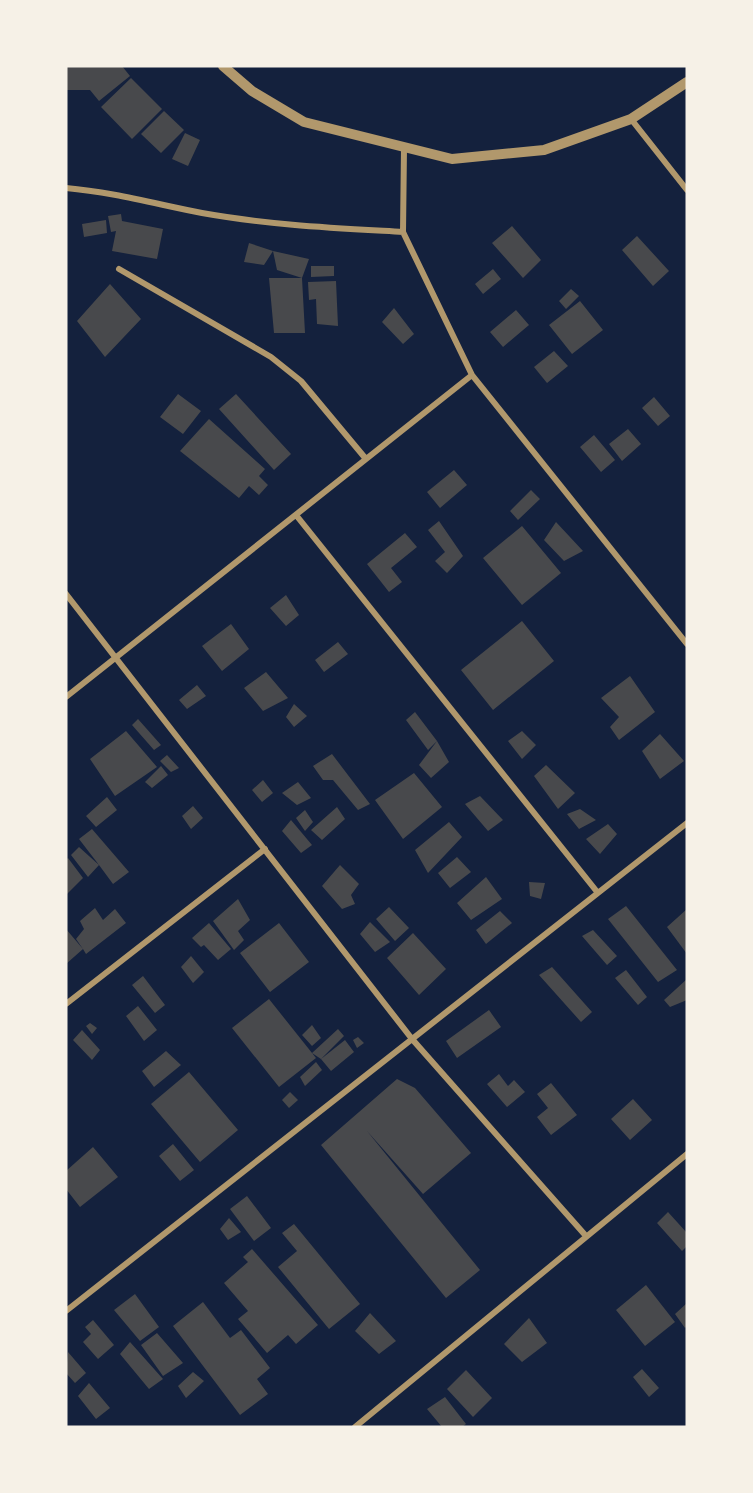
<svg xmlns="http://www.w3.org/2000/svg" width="753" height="1493" viewBox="0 0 753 1493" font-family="'Asap Condensed',sans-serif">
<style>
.building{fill:#48494c}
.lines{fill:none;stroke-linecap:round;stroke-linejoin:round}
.minor{stroke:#b1986c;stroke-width:6}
.tertiary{stroke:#b1986c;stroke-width:10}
</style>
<rect width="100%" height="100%" fill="#14213d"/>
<path class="building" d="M66,66H122L130,76L99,101L90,90H66Z
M131,78L162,109L132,139L101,107Z
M164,111L184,130L161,153L141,134Z
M185,133L200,140L188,166L172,159Z
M121,214L122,221L163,229L157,259L112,251L116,231L111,232L108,216Z
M106,220L107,233L84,237L82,224Z
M512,226L541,260L523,278L492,243Z
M637,236L669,271L653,286L622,250Z
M249,243L273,251L264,265L244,262Z
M273,251L309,259L302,278L277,270Z
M311,266H334V276L311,277Z
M493,269L501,279L483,294L475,284Z
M269,278H302L305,333H274Z
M336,281L338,326L317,324L316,299L309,300L308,282Z
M110,284L141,319L105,357L77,321Z
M571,289L579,296L566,309L559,301Z
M580,301L603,330L572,354L549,325Z
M394,308L414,334L403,344L382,322Z
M516,310L529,325L503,347L490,332Z
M554,351L568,366L547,383L534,367Z
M178,394L201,411L183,434L160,417Z
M236,394L291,454L274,470L219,409Z
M654,397L670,416L658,426L642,408Z
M209,419L265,469L259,476L268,485L259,495L249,486L239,498L180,451Z
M628,429L641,444L622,461L609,444Z
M594,435L615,460L601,472L580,447Z
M454,470L467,485L440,508L427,492Z
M531,490L540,499L518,520L510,511Z
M439,521L463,556L447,573L435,561L445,552L428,530Z
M556,522L583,551L564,561L544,540Z
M522,526L561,573L522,605L483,558Z
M405,533L417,547L391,568L402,582L389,592L367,564Z
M286,595L299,615L286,626L270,608Z
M522,621L554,661L493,710L461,670Z
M231,624L249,649L222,671L202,646Z
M338,642L348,654L324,672L315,660Z
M266,672L288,698L263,711L244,688Z
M630,676L655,712L619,740L610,727L619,717L601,698Z
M197,685L206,696L187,709L179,700Z
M294,704L307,716L294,727L286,717Z
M415,712L437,741L428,750L406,720Z
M138,719L161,745L154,750L132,725Z
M126,731L157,767L115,796L90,759Z
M522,731L536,745L522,759L508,741Z
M660,734L684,761L660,779L642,751Z
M437,741L449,762L431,778L419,765Z
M332,754L370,804L358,810L333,780H323L313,766Z
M167,755L179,768L171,772L160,761Z
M546,765L575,793L558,809L534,776Z
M161,766L168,775L152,788L145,782Z
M414,773L442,807L403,839L375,800Z
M263,780L273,793L262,802L252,790Z
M298,782L311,798L297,805L282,793Z
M480,796L503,820L488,831L465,804Z
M107,797L117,810L96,827L86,816Z
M193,806L203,818L191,829L182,816Z
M337,807L345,819L322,840L311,830Z
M580,809L596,820L579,829L567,814Z
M305,810L313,822L305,831L296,818Z
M291,820L312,845L301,853L282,831Z
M449,822L462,837L428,873L415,850Z
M608,824L617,834L600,854L586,839Z
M92,829L129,872L113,884L99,865L88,877L71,855L79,847L99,865L79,839Z
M457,857L471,872L450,888L438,873Z
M68,858L83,878L66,895V860Z
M340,865L359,884L351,895L355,904L342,909L322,886Z
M486,877L502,899L471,920L457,903Z
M529,882L545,883L541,899L530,896Z
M238,899L250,920L238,931L244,940L234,950L213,921Z
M626,906L677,970L658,982L608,919Z
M389,907L409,928L395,941L376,919Z
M95,908L103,920L115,909L126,923L86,954L83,949L66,964V929L83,949L76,939L84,929L80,921Z
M687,909V954L667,927Z
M500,911L512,923L486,944L476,930Z
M370,922L390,942L375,952L360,934Z
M209,923L231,949L218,960L204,945L201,947L192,938Z
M279,923L309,962L270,992L240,953Z
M593,930L617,956L607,965L582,936Z
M413,933L446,969L419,995L387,958Z
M191,956L204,972L193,983L181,967Z
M552,967L592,1012L581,1022L539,975Z
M626,970L647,997L638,1005L615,978Z
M143,976L165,1005L155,1013L132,985Z
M687,979V1000L670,1007L664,1000Z
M269,999L316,1058L279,1087L232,1028Z
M138,1006L157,1030L144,1041L126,1016Z
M489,1010L501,1027L457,1058L446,1041Z
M90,1023L97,1028L92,1034L86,1026Z
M312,1025L321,1038L312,1046L302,1035Z
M338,1029L344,1036L321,1059L312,1053Z
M82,1030L100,1050L92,1060L73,1040Z
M358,1037L364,1043L357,1048L353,1040Z
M345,1040L354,1052L331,1071L321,1059Z
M166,1051L181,1065L154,1087L142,1071Z
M316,1062L322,1070L305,1086L300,1077Z
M189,1072L238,1130L200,1162L151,1104Z
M499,1074L508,1086L514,1080L525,1092L507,1107L487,1084Z
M397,1079L415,1088L471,1153L423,1194L367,1131L480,1270L446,1298L321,1145Z
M551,1083L577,1115L551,1135L537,1117L548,1108L537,1094Z
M290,1092L298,1100L289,1108L282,1100Z
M633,1099L652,1120L630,1140L611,1119Z
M173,1144L194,1170L180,1181L159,1156Z
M93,1147L118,1177L80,1207L66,1189V1171Z
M247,1196L271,1228L254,1241L230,1209Z
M668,1212L687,1233V1246L682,1251L657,1223Z
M229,1218L241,1232L228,1240L220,1229Z
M294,1224L360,1304L329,1329L278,1267L297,1251L282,1233Z
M252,1249L318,1325L296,1344L288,1335L267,1353L238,1319L248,1311L224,1283L248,1262L243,1257Z
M646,1285L675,1322L645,1346L616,1310Z
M135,1294L159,1327L140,1341L114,1310Z
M203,1302L230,1338L241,1330L270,1368L257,1379L268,1394L240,1415L173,1326Z
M687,1303V1326L685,1328L675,1314Z
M370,1313L396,1341L379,1354L355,1331Z
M529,1318L547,1343L522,1362L504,1344Z
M93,1320L114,1345L98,1359L83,1342L91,1334L85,1327Z
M157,1333L183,1363L163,1376L141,1345Z
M130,1342L163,1379L149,1389L120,1354Z
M68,1352L86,1373L75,1383L66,1373Z
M642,1369L659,1388L649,1397L633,1377Z
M466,1370L492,1398L473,1417L447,1389Z
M193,1372L204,1381L186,1398L178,1386Z
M89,1383L110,1408L96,1419L78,1396Z
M445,1397L466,1424L462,1427H442L427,1409Z"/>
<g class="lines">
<path class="minor" d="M631,119L687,190
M66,188C112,192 156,204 202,213C269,225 336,228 403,232L472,375L687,644
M403,232L404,148
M119,269L271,357L301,381L366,459
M296,515L598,893
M66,594L412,1039L586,1236
M66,697L472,375
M66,1004L265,849
M66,1311L687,823
M355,1427L687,1154"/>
<path class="tertiary" d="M223,66L252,91L304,122L452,159L544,150L631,119L687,82"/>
</g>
<rect width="753" height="1493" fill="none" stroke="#f6f1e7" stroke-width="135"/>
</svg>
